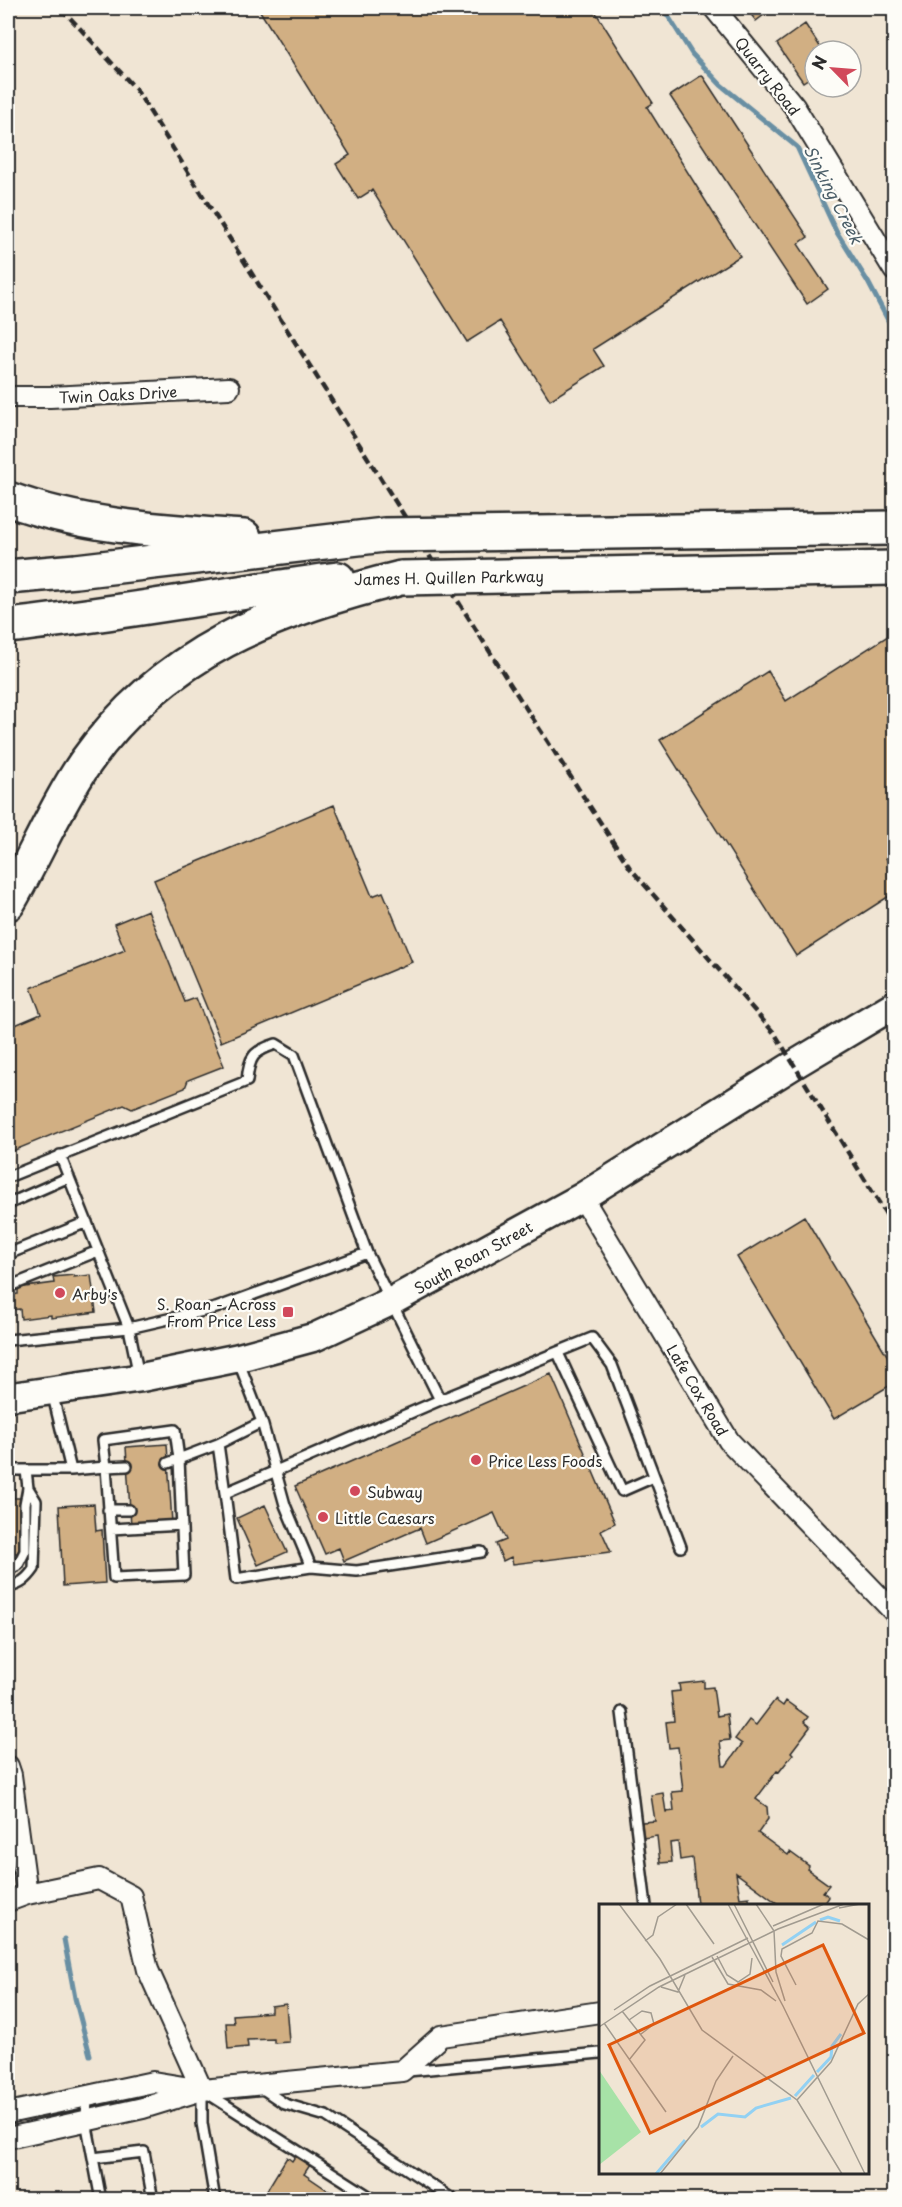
<svg xmlns="http://www.w3.org/2000/svg" width="902" height="2207" viewBox="0 0 902 2207" font-family="'Playpen Sans',sans-serif">
<style>
.lines{fill:none;stroke-linecap:round;stroke-linejoin:round}
.stream{stroke:#698fa3;stroke-width:5}
.building{fill:#d1af83;stroke:#2b2b2b;stroke-width:1.5}
.lane-casing{stroke:#2b2b2b;stroke-width:14}
.street-casing{stroke:#2b2b2b;stroke-width:24}
.secondary-casing{stroke:#2b2b2b;stroke-width:32}
.highway-casing{stroke:#2b2b2b;stroke-width:38}
.lane{stroke:#fdfcf7;stroke-width:9}
.street{stroke:#fdfcf7;stroke-width:20}
.secondary{stroke:#fdfcf7;stroke-width:27}
.highway{stroke:#fdfcf7;stroke-width:33}
.rail{stroke:#2b2b2b;stroke-width:4.5;stroke-dasharray:9 4.5;stroke-linecap:butt}
.highway-bridge-casing{stroke:#2b2b2b;stroke-width:38;stroke-linecap:butt}
.highway-bridge{stroke:#fdfcf7;stroke-width:33}
.poi-dot{fill:#d1495b;stroke:#fdfcf7;stroke-width:2}
.labels{text-anchor:middle;dominant-baseline:central;stroke-width:4.5;stroke-linejoin:round;paint-order:stroke}
.street-label{font-size:15px;fill:#2b2b2b;stroke:#fdfcf7}
.poi-label{font-size:15px;fill:#2b2b2b;stroke:#fdfcf7;text-anchor:start}
.water-label{font-size:16px;font-style:italic;fill:#4a5d67;stroke:#fdfcf7}
.inset-river{fill:none;stroke:#92d1f3;stroke-width:3}
.inset-road{fill:none;stroke:#a19b90;stroke-width:1.5}
.view{fill:#df570e;fill-opacity:0.15;stroke:#df570e;stroke-width:3}
.inset-edge{fill:none;stroke:#2b2b2b;stroke-width:3}
</style>
<rect width="100%" height="100%" fill="#f0e5d4"/>
<filter id="ink" filterUnits="userSpaceOnUse"><feTurbulence type="fractalNoise" baseFrequency=".0167" numOctaves="2"/><feDisplacementMap in="SourceGraphic" scale="12" xChannelSelector="R" yChannelSelector="G"/><feConvolveMatrix kernelMatrix="1 2 1 2 8 2 1 2 1" color-interpolation-filters="sRGB"/></filter>
<g filter="url(#ink)">
<g class="lines">
<path class="stream" d="M663,8L692,54L721,85L797,147L836,231L868,282L889,322L894,325
M64,1939L75,1998L90,2055"/>
</g>
<path class="building" d="M258,8H593L653,103L647,107L740,256L593,349L604,366L550,400L500,321L467,342L372,190L358,199L336,164L350,155Z
M746,8H773L756,21Z
M805,24L823,51H815V74L803,82L777,44Z
M702,75L808,237L798,244L828,289L807,304L670,96Z
M894,632V853L886,858L894,872V893L796,956L660,740L768,671L786,701Z
M334,805L372,896L383,892L412,962L221,1042L154,880Z
M148,910L185,1002L196,998L224,1066L188,1080L185,1088L132,1109L124,1105L8,1153V1028L41,1014L31,988L125,950L114,924Z
M804,1216L894,1367V1383L834,1419L737,1257Z
M74,1275V1277L91,1275L96,1312L51,1318V1315L21,1319L20,1309L8,1310V1295L18,1294V1288L54,1283L53,1277Z
M551,1374L615,1523L601,1530L611,1552L513,1564L511,1557L503,1561L496,1544L506,1540L494,1513L426,1543L420,1528L344,1561L339,1548L325,1554L295,1486Z
M167,1444L172,1523L131,1526L126,1447Z
M8,1482H14V1498H21L22,1520H19L23,1553H8Z
M94,1504L96,1531L102,1530L105,1583L63,1586L59,1506Z
M265,1505L287,1552L258,1565L237,1518Z
M704,1681V1688L713,1687L717,1716L727,1714L730,1740L720,1741L723,1766H726L742,1744L735,1739L749,1720L756,1725L775,1700L783,1706L786,1701L808,1717L804,1722L810,1727L791,1752L793,1754L779,1772L777,1771L756,1799L767,1807L768,1819L758,1833L788,1855L790,1852L809,1866L807,1869L829,1885L823,1892L829,1897L823,1906H781L736,1873L740,1898L749,1897L750,1906H688L697,1904L692,1858L680,1860L678,1842L670,1843L672,1862L660,1863L657,1836L643,1838L642,1822L655,1821L651,1795L663,1793L666,1812L674,1811L672,1792L683,1791L678,1747L669,1748L666,1722L674,1721L671,1692L680,1691L679,1684Z
M286,2004L289,2042L274,2043V2039L247,2040L248,2047L228,2049L226,2023H234L233,2015L271,2012V2006Z
M298,2152L312,2162L304,2174L342,2200H261L287,2157L292,2161Z"/>
<g class="lines">
<defs>
<path id="lane" d="M60,1155L129,1328L139,1376
M8,1177L247,1081C249,1057 253,1051 276,1044L294,1055L367,1253L440,1400
M8,1204L69,1177
M8,1254L87,1222
M8,1287L98,1251
M8,1340L129,1328L216,1308L367,1253
M558,1353L622,1491L654,1477
M238,1360L262,1422L285,1505L311,1567
M218,1444L225,1493L440,1400L592,1338L612,1365L681,1547
M168,1463L218,1444L262,1422
M8,1470H71L52,1392
M71,1470L106,1467L114,1578L184,1575L179,1459L175,1430L103,1440L106,1467L127,1466
M225,1493L236,1579L311,1567L357,1571L481,1552
M108,1510H129
M111,1529L182,1525
M8,1570L18,1565L25,1551V1504L28,1488L26,1470
M8,1587C20,1585 27,1579 34,1569L36,1501L28,1488
M622,1712L646,1906
M408,2071L600,2053
M260,2087L285,2104L326,2116L454,2200
M202,2090V2123L215,2200
M207,2093L375,2200
M87,2096L86,2121L101,2200
M93,2158L144,2152L153,2200"/>
<path id="street" d="M714,8L794,106L894,270
M8,397H50L229,388
M582,1197L729,1441L894,1612
M8,1766L11,1775L27,1894
M8,1901L27,1894L99,1879L131,1896L148,1970L202,2090
M8,2113L153,2082L196,2089
M8,2138L143,2108L202,2090L402,2071L441,2036L600,2012"/>
<path id="secondary" d="M8,1397L139,1378L237,1358L315,1337L392,1301L582,1197L792,1066L894,1005"/>
<path id="highway" d="M8,499C84,527 164,531 244,537
M8,577L76,571L384,535
M8,626C118,614 228,593 338,579
M8,903C35,857 55,807 85,763C163,652 275,609 401,578"/>
</defs>
<use href="#lane" class="lane-casing"/>
<use href="#street" class="street-casing"/>
<use href="#secondary" class="secondary-casing"/>
<use href="#highway" class="highway-casing"/>
<use href="#lane" class="lane"/>
<use href="#street" class="street"/>
<use href="#secondary" class="secondary"/>
<use href="#highway" class="highway"/>
<path class="rail" d="M61,8L135,88L507,679L630,868L775,1034L894,1227"/>
<defs>
<path id="highway-bridge" d="M384,535L894,528
M401,578L894,568"/>
</defs>
<use href="#highway-bridge" class="highway-bridge-casing"/>
<use href="#highway-bridge" class="highway-bridge"/>
</g>
</g>
<g class="poi-dot">
<circle cx="60" cy="1293" r="6"/>
<rect x="282" y="1306" width="12" height="12" rx="3"/>
<circle cx="476" cy="1460" r="6"/>
<circle cx="355" cy="1491" r="6"/>
<circle cx="323" cy="1517" r="6"/>
</g>
<g class="labels">
<g class="street-label">
<text transform="translate(768 76) rotate(52)">Quarry Road</text>
<text transform="translate(118 394) rotate(-3)">Twin Oaks Drive</text>
<text transform="translate(449 577) rotate(-1)">James H. Quillen Parkway</text>
<text transform="translate(473 1257) rotate(-29)">South Roan Street</text>
<text transform="translate(698 1390) rotate(59)">Lafe Cox Road</text>
</g>
<g class="poi-label">
<text x="72" y="1293">Arby's</text>
<text x="276" y="1303" text-anchor="end">S. Roan - Across<tspan x="276" dy="17">From Price Less</tspan></text>
<text x="488" y="1460">Price Less Foods</text>
<text x="367" y="1491">Subway</text>
<text x="335" y="1517">Little Caesars</text>
</g>
<g class="water-label">
<text transform="translate(834 194) rotate(63)">Sinking Creek</text>
</g>
</g>
<g transform="translate(599 1904)">
<rect width="270" height="270" fill="#f0e5d4"/>
<path d="M0,166L42,228L0,261Z" fill="#a7e2a7"/>
<path class="inset-river" d="M221,16L229,13L241,17M183,41L217,18M218,168L232,153L233,142L242,130M196,192L215,171M102,223L119,210L146,213L157,204L192,194M57,270L86,236"/>
<path class="inset-road" d="M20,0L61,55L103,126L198,196L243,270M87,0L115,40M129,0L184,102L266,270M135,0L174,78M157,0L175,27L177,68L186,97M240,4L261,0M174,22L225,0M46,37L54,31L59,13L78,0M118,52L128,71L139,78L151,70L153,54M113,53L129,80L162,86L177,97M197,81L182,52L183,45L213,29L219,17L243,20L270,36M62,83L79,88L86,71M15,106L51,82L149,34M23,107L46,136L30,156M30,116L43,107L52,109L55,120L42,130M5,119L67,208M0,123L60,83L179,25L245,0M198,196L232,158L259,100L270,90M61,270L99,223L117,177L134,152"/>
<path class="view" d="M224,41L265,129L51,229L10,141Z"/>
<rect width="270" height="270" class="inset-edge"/>
</g>
<rect width="902" height="2207" fill="none" stroke="#fdfcf7" stroke-width="30"/>
<rect x="15" y="15" width="872" height="2177" fill="none" stroke="#2b2b2b" stroke-width="2" filter="url(#ink)"/>
<g transform="translate(833 69) rotate(295)"><circle r="28" fill="#fdfcf7" stroke="#a9a8a5" stroke-width="1.5"/>
<path d="M0-4.5L10 22L0 15L-10 22Z" fill="#d1495b"/>
<text y="-9" font-size="16" font-weight="bold" text-anchor="middle" fill="#2b2b2b">N</text>
</g>
</svg>
